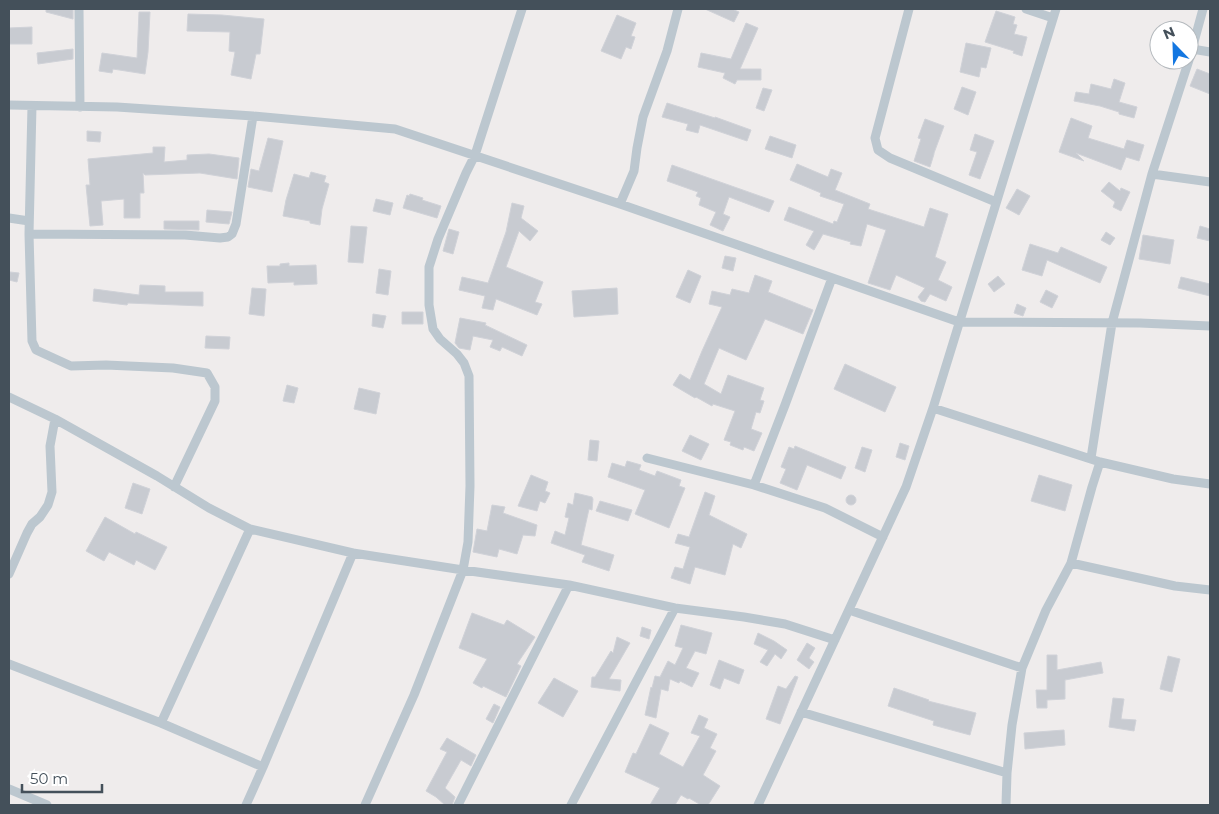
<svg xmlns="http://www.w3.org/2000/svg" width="1219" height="814" viewBox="0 0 1219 814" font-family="Montserrat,sans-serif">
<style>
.building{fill:#c8cbd1;stroke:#d0d2d8}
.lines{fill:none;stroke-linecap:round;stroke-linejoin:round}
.minor{stroke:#bcc7cf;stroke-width:9}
</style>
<rect width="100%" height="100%" fill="#efecec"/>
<path class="building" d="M46,9H73V19L46,12Z
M705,9H732L739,12L734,22Z
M996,11L1015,17L1013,24L1017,25L1014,34L1027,37L1022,56L1013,53L1014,51L985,42Z
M139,12H150L148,52L145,74L113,69L112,73L99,71L102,53L137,58Z
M188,14L222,15L264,19L260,54H256L251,79L231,75L235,52L229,51L230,32L187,31Z
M617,15L636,23L631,36L635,37L631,49L626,47L621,59L601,51Z
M746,23L758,28L740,69H761V80H737L735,84L723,78L725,73L698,67L701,53L731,59Z
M32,27V44H9V28Z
M966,43L991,48L986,68L981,67L979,77L960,72Z
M73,49V59L38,64L37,53Z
M1197,69L1210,74V94L1190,86Z
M1114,79L1125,83L1119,102L1137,107L1134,118L1119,114V112L1100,106L1074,101L1076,92L1089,94L1091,84L1111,89Z
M962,87L976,92L968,115L954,109Z
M763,88L772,90L764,111L756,108Z
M667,103L715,118V117L751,130L747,141L700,125L698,133L686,130L688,124L662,117Z
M1071,118L1092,126L1088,138L1124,149L1127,140L1144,145L1139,161L1126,157L1121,170L1076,153L1084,161L1059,152Z
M925,119L944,126L934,153V154L930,167L914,161L921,139L918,138Z
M87,131L101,132L100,142L87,141Z
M975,134L994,141L980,179L969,175L977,152L970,150Z
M770,136L796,145L792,158L765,149Z
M268,138L283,141L272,192L248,187L251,169L259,171Z
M153,147H165L164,162L187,160V155L209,154L239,158L237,179L200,173L145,175L143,173L144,193H140V218H124V199L101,201L103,225L90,226L86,185H90L88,159L153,153Z
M797,164L828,177L831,169L842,173L835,190L870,204L868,209L924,227L930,208L948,214L935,257L946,262L938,280L952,287L946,301L930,294L925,302L921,301L918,297L925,288L896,275L890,290L868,283L886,230L867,224L861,246L850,244L851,242L823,234L814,250L806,245L814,231L784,220L789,207L833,224L834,221L837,222L844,204L820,196L821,193L790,180Z
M672,165L774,201L769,212L729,197L723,214L730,217L723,231L710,225L716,212L699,205L701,198L696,196L698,192L667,181Z
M311,172L326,176L324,182L329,184L322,209L320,225L310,223V221L283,216L286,200L294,174L309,178Z
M1109,182L1120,191L1121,188L1130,192L1121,211L1113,207L1115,202L1101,191Z
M1017,189L1030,196L1019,215L1006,208Z
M410,194L423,198L422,200L441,206L437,218L403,208L407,195L409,196Z
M376,199L393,203L390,215L373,211Z
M512,203L524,206L521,218L538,231L530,241L519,231L506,267L543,282L535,302L542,304L537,315L496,299L493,310L482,308L485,296L459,290L462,277L488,283L506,232Z
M207,210L232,212L229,224L206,222Z
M164,221H199V230L164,229Z
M351,226L367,227L363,263L348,262Z
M1200,226L1210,229V241L1197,238Z
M449,229L459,232L453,254L443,251Z
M1106,232L1115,238L1110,245L1101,240Z
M1143,235L1174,240L1170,264L1139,259Z
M1030,244L1058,253L1061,247L1107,267L1100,283L1047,260L1042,276L1022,270Z
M725,256L736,258L733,271L722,268Z
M289,263V266L316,265L317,284L294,285V282L268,283L267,266H280V264Z
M379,269L391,271L388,295L376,293Z
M688,270L701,276L690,303L676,297Z
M10,272L19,273L17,282L9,280Z
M755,275L772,281L768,292L813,310L803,334L765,319L746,360L719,348L704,384L721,394L728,375L764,388L760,400L764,401L760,413L756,412L751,429L762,433L754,451L744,447L743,450L730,445L731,442L724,440L735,411L713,404L712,406L696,397L695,398L673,385L680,374L690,380L702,351L722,307L709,304L712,291L730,295L732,289L749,293Z
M998,276L1005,284L994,292L988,284Z
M1181,277L1210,284V296L1178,288Z
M140,285L165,286V292H203V306L128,303L127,305L93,301L94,289L139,295Z
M252,288L266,289L264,316L249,314Z
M617,288L618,314L574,317L572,291Z
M1046,290L1058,296L1052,308L1040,302Z
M1017,304L1026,308L1023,316L1014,313Z
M402,312H423V324H402Z
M373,314L386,316L383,328L372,326Z
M460,318L486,323L485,325L527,345L522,356L502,347L500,351L490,347L493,340L473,336L470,350L459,348L455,343Z
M206,336L230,337L229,349L205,348Z
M845,364L896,387L885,412L834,389Z
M287,385L298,388L294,403L283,401Z
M359,388L380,393L376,414L354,409Z
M690,435L709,444L701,460L682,451Z
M590,440L599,441L597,461L588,460Z
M900,443L909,446L905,460L896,457Z
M795,446L846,467L841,479L807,465L797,490L780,483L786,469L781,467L789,447L794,449Z
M862,447L872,450L865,472L855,468Z
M627,461L641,465L639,470L655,476L657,471L681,480L679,486L685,488L669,528L635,514L645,490L608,477L612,463L625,467Z
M531,475L548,482L545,491L550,493L545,503L540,501L537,511L518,506Z
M1039,475L1072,485L1065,511L1031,501Z
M133,483L150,489L142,514L125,508Z
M705,492L715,496L709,515L747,534L741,548L733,544L725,575L695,567L690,584L671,578L675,567L683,569L690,547L675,543L678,534L689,537Z
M575,493L592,497L593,499L592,510L589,509L581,545L614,555L609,571L582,562L585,555L551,543L555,531L565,535L569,518L565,517L568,503L573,505Z
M846 500a5 5 0 1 1 10 0a5 5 0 1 1-10 0Z
M600,501L632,510L628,521L596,511Z
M492,505L505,507L503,513L537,525L535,536L523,535L517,554L499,549L497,557L473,552L477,529L487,531Z
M105,517L135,534L136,532L167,547L155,570L136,560L134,565L109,552L104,561L86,551Z
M472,613L504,625L507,620L535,637L517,664L521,666L506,697L483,686L482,688L473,683L487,659L459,648Z
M681,625L712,633L706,654L695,651L686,668L699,673L692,687L680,681L679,683L670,679L668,691L661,689L656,718L645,715L651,687L652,688L655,676L660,677L668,661L675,665L683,648L675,646Z
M642,627L651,630L649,639L640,636Z
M758,633L774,641L787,650L781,659L775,654L767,666L760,662L768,650L754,644Z
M617,637L630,643L609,679L621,680L620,691L591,687L592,677H595L611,651L613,653Z
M807,643L815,648L809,658L814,662L809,669L797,660Z
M1047,655H1057V670L1101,662L1103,673L1065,680V699L1047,700V708H1037L1036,690H1047Z
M1168,656L1180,659L1172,692L1160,689Z
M719,660L744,670L739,684L724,678L720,689L710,685Z
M795,676L798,677L780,724L766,719L778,686L786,689Z
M554,678L578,691L563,717L538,703Z
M894,688L929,700L928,701L976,713L970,735L933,725L934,721L888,706Z
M1113,698L1124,699L1121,719L1136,720L1134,731L1109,727Z
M494,704L500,707L493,723L486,719Z
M699,715L708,719L704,728L717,734L710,748L716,751L703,775L720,786L708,805H701L689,798L688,799L681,795L675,805H650L660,788L625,772L633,753L636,754L650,724L669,733L659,754L683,767L700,736L691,733Z
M1064,730L1065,745L1025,749L1024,733Z
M447,738L476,755L471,766L461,760L445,788L455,797L452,805H445L436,797L426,791L447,752L440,749Z"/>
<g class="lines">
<path class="minor" d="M79,9L80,107
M909,9L875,138L878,150L890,158L996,202
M1026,9L1053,18
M1192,49L1210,52
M1189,60L1203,9
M9,105L117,107L253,116L395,129L620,204L959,322L1140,323L1210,326
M32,106L29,234L32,341L36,350L71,366L106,365L173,368L207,373L215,387V401L174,487
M1152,174L1210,182
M620,204L634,171L637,148L643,117L667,51L678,9
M9,218L29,221
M29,234L185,235L220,238L228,237L232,234L236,224L253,116
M9,397L55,419L157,476L209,508L250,529L353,553
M933,408L1100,462L1173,479L1210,484
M647,458L754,485L825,508L883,537
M1091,458L1112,323L1152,174L1189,60
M754,485L785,405L832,278
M1071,563L1175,586L1210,590
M9,574L27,533L32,524L40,517L48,505L52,492L50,446L55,419
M849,610L1022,668
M9,664L161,723L263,767
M801,712L1007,773L1006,805
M161,723L250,529
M1007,773L1012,725L1022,668L1046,610L1071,563L1092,487L1100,462
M9,789L47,805
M246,805L263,767L353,553L463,570L569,585L675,608L744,617L785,624L835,640
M365,805L414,695L463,570L468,542L470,486L469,376L464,363L457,354L440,339L433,329L429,305V267L438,239L466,173L475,155L522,9
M458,805L569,585
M571,805L675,608
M758,805L906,487L933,408L1056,9"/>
</g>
<rect width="1219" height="814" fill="none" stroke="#44505a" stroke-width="20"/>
<g transform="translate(1174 45) rotate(337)"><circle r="24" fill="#ffffff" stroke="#b4b9bd"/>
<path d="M0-4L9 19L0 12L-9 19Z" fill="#1477e1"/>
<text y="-8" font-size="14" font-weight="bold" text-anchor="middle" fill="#44505a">N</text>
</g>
<path d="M22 784v8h80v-8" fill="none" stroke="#44505a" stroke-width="2.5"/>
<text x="30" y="784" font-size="15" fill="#44505a" stroke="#ffffff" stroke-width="4" paint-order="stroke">50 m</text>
</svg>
